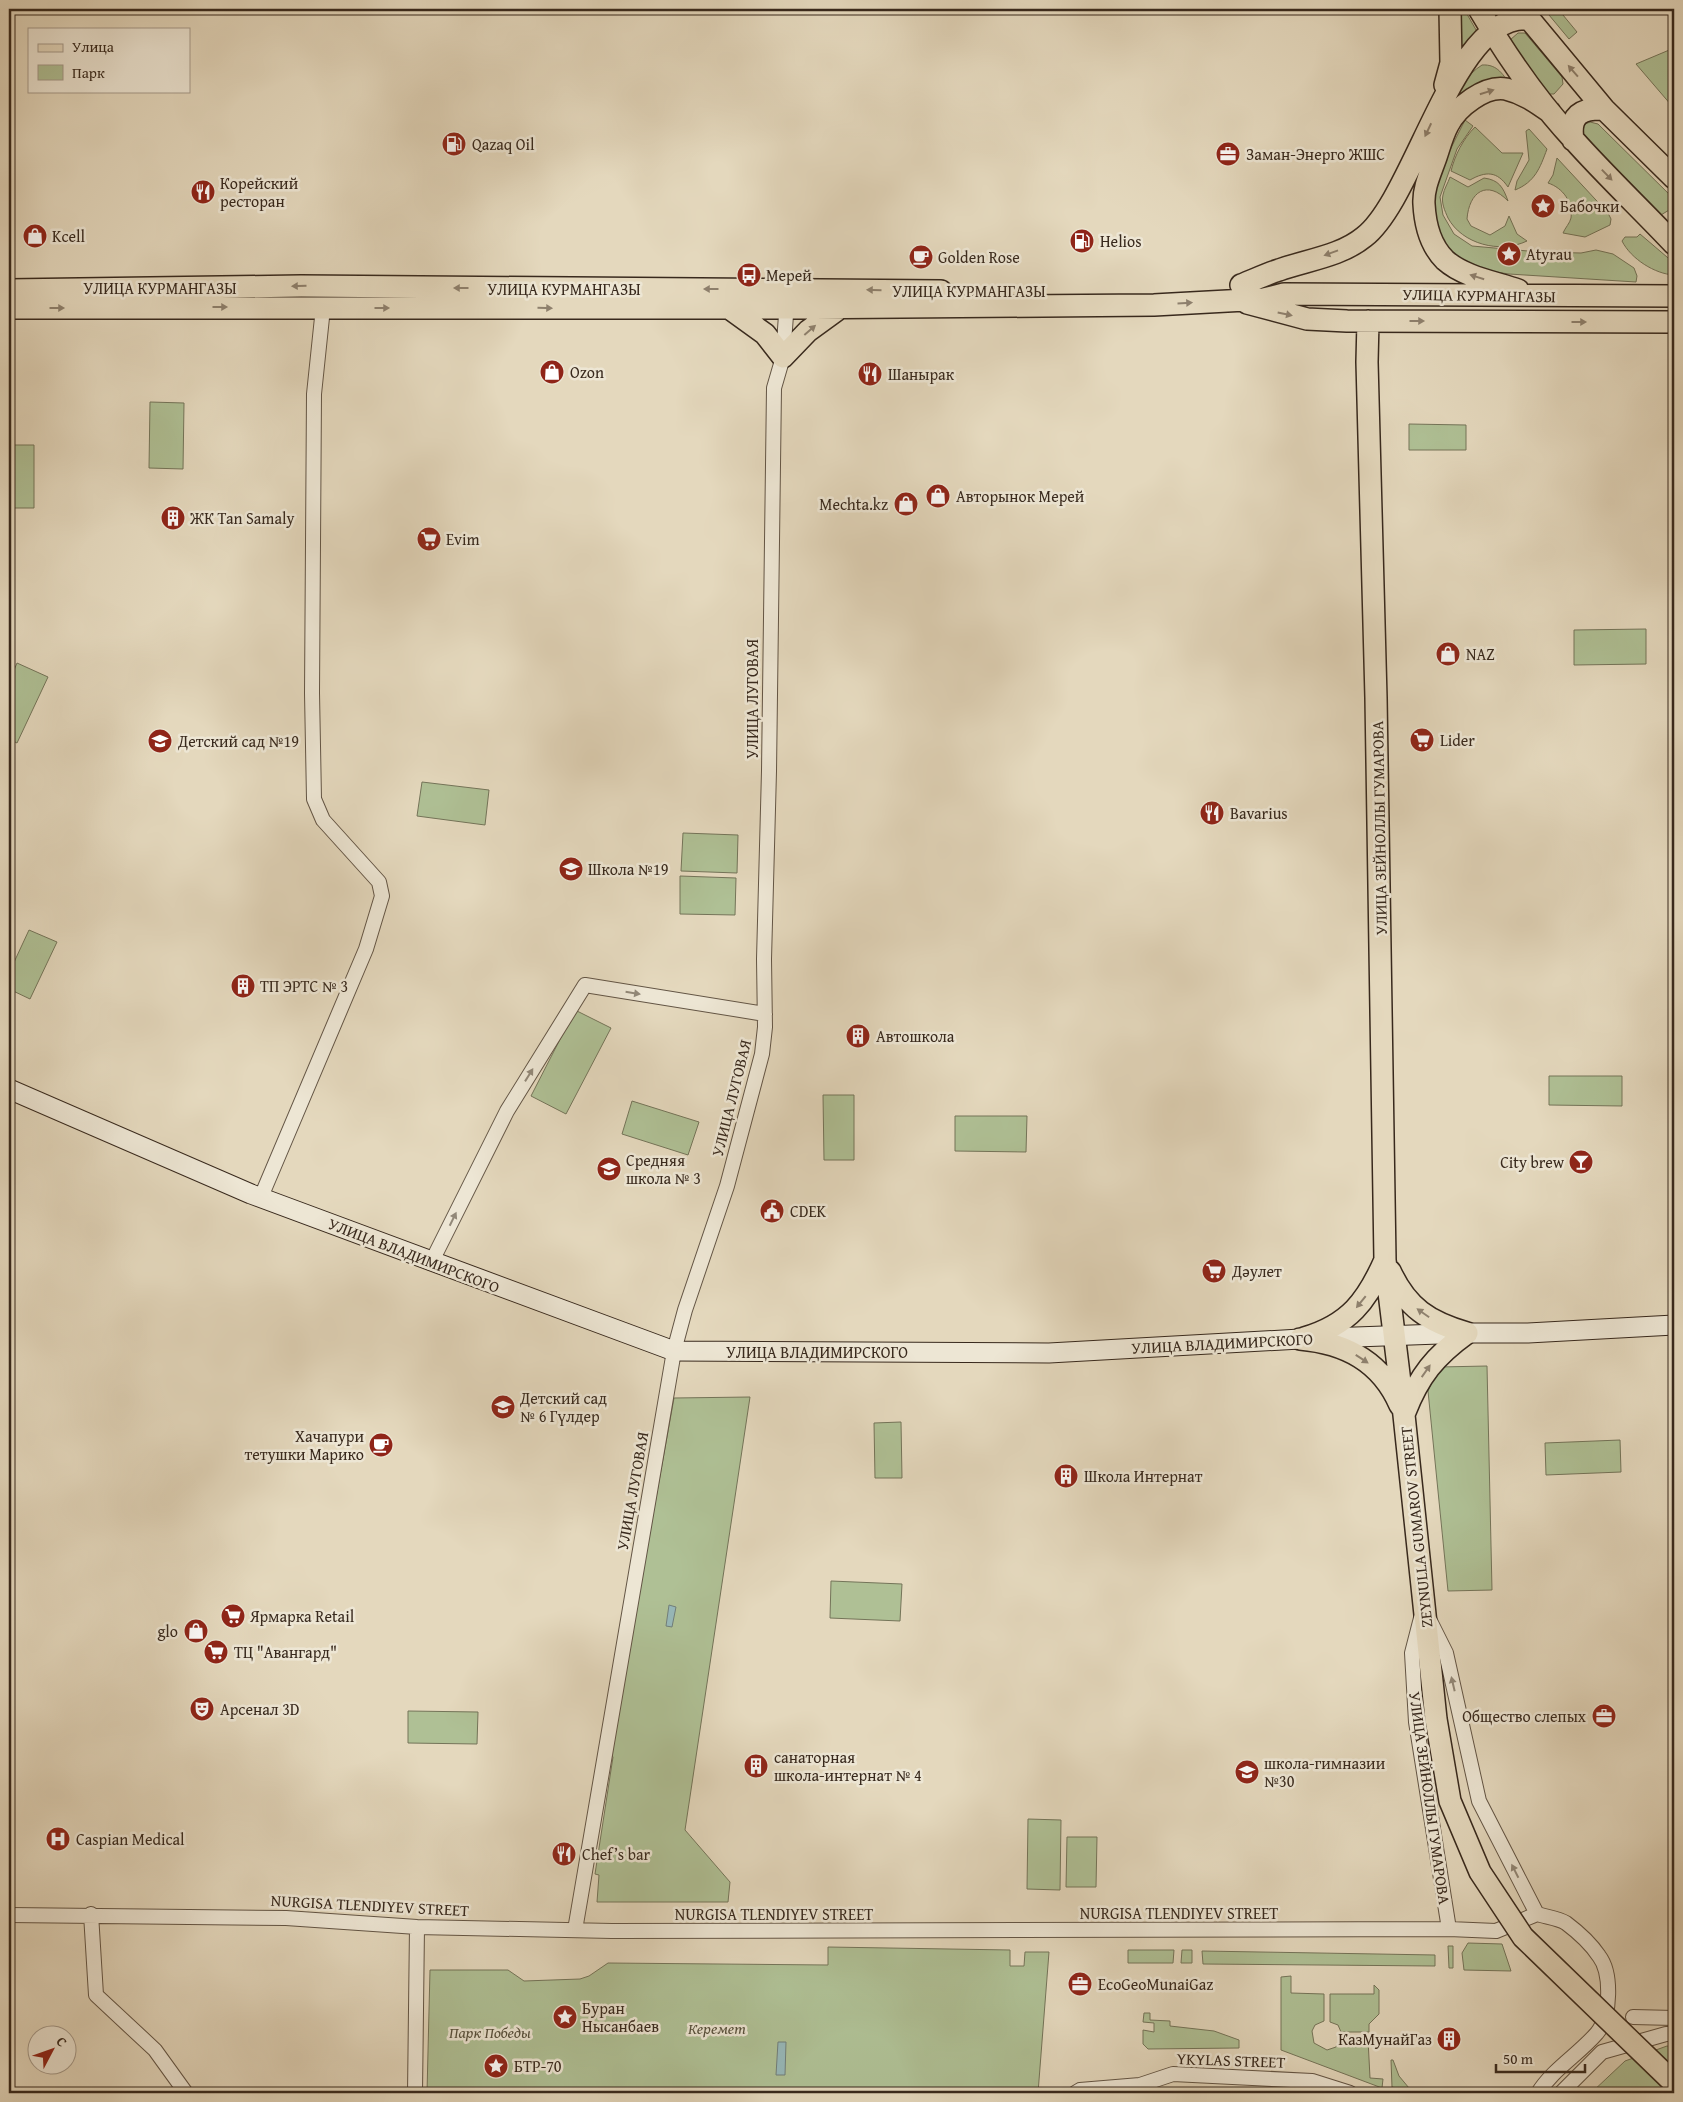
<svg xmlns="http://www.w3.org/2000/svg" width="1683" height="2102" viewBox="0 0 1683 2102" font-family="'Gentium Book Plus',serif">
<style>
.green{fill:#afc095;stroke:#747459}
.water{fill:#97b8b9;stroke:#717f7b}
.lines{fill:none;stroke-linecap:round;stroke-linejoin:round}
.street-casing{stroke:#635545;stroke-width:16}
.secondary-casing{stroke:#38291d;stroke-width:21}
.primary-casing{stroke:#38291d;stroke-width:24}
.street{stroke:#ede6d4;stroke-width:14}
.secondary{stroke:#ede6d4;stroke-width:19}
.primary{stroke:#e4d8bd;stroke-width:21}
.primary-bridge-casing{stroke:#38291d;stroke-width:24;stroke-linecap:butt}
.primary-bridge{stroke:#e4d8bd;stroke-width:21}
.oneway{fill:#8e806d}
.oneway2{fill:#928878}
.labels{text-anchor:middle;dominant-baseline:central;stroke-width:5;stroke-linejoin:round;paint-order:stroke}
.poi-label{font-size:16px;fill:#38291d;stroke:#ede6d4;text-anchor:start}
.street-label{font-size:16px;fill:#38291d;stroke:#ede6d4}
.park-label{font-size:16px;font-style:italic;fill:#564f3b;stroke:#ede6d4}
</style>
<rect width="100%" height="100%" fill="#e4d8bd"/>
<filter id="stains"><feTurbulence type="fractalNoise" baseFrequency=".004" numOctaves="4"/><feColorMatrix values="0 0 0 0 .2 0 0 0 0 .09 0 0 0 0 .02 0 0 0 .5 -.17"/></filter>
<radialGradient id="worn" r=".72"><stop offset=".6" stop-color="#630" stop-opacity="0"/><stop offset="1" stop-color="#630" stop-opacity=".3"/></radialGradient>
<path class="green" d="M1456,9H1464L1479,35L1457,64Z
M1544,9H1558L1577,32L1569,39Z
M1518,33H1525L1562,77L1563,84L1554,94H1543L1510,40Z
M1674,48V105L1672,106L1636,64Z
M1482,65C1498,64 1503,75 1512,87L1453,105C1461,88 1466,75 1482,65Z
M1465,120L1473,126L1457,149L1440,197L1443,215L1454,234L1472,246L1539,252L1581,253L1596,250L1613,254L1634,268L1637,276L1636,282L1509,274L1476,269L1460,264L1436,239L1431,188Z
M1590,122L1598,124L1674,199V207L1656,218L1580,141L1583,125Z
M1475,127L1502,153H1523L1508,187C1497,171 1486,171 1470,180L1451,171C1455,155 1463,139 1475,127Z
M1529,129L1547,149C1540,168 1535,182 1515,190L1517,181L1529,160L1526,131Z
M1557,158L1608,213L1611,219L1610,225L1585,237L1563,233C1565,228 1570,223 1571,218C1573,202 1563,188 1548,183L1553,175Z
M1450,177L1468,187L1484,178C1499,180 1503,187 1508,201C1487,179 1469,192 1467,219L1471,226L1490,235L1505,226L1509,216L1517,234L1527,241C1500,254 1462,244 1448,218C1445,211 1441,203 1443,195C1444,189 1448,183 1450,177Z
M1640,234L1674,263V275C1655,274 1631,259 1622,241L1625,237H1637Z
M150,402L184,403L183,469L149,468Z
M1409,424L1466,425V450H1409Z
M9,445H34V508H9Z
M1646,629V664L1574,665V630Z
M17,663L48,677L17,743L9,739V682Z
M422,782L489,790L485,825L417,816Z
M683,833L738,835L737,873L681,871Z
M680,876L736,878L735,915L680,914Z
M29,930L57,942L30,999L9,989V973Z
M575,1010L611,1028L566,1114L531,1096Z
M1549,1076H1622V1106L1549,1105Z
M823,1095H854V1160H824Z
M632,1101L699,1122L688,1155L622,1134Z
M955,1116H1027L1026,1152L955,1151Z
M1487,1366L1492,1590L1448,1591L1428,1391L1439,1367Z
M750,1397L685,1830L730,1882L728,1902H597L599,1875L595,1874L613,1757L610,1753L674,1398Z
M901,1422L902,1478H875L874,1423Z
M1620,1440L1621,1472L1546,1475L1545,1443Z
M831,1581L902,1584L900,1621L830,1618Z
M408,1711L478,1712L477,1744L408,1743Z
M1028,1819L1061,1820L1060,1890L1027,1889Z
M1067,1837H1097L1096,1887H1066Z
M1468,1943L1502,1944L1511,1971L1464,1970L1462,1953Z
M1448,1946H1453V1968H1449Z
M828,1947L1010,1950V1966H1024L1025,1952H1049L1038,2093H427L430,1970H508L524,1981L580,1979L589,1976L608,1963L828,1965Z
M1128,1950H1174L1173,1963H1128Z
M1182,1950H1192V1963H1181Z
M1202,1951L1435,1955V1966L1203,1964Z
M1291,1976V1993L1324,1994V2021L1315,2025L1312,2031L1314,2043L1327,2050L1336,2047L1341,2038L1368,2039L1370,2078L1383,2079L1382,2088L1281,2050V1977Z
M1374,1985L1379,1990V2014L1369,2024V2032H1341L1338,2025L1330,2022V1994H1374Z
M1144,2013H1150V2020L1170,2021V2026L1214,2031L1239,2040V2048L1148,2049L1143,2044V2030L1154,2032V2023L1143,2022Z
M1667,2046L1674,2047V2093H1591L1625,2061Z
M1391,2060H1393L1399,2076L1409,2088L1407,2091L1392,2087Z"/>
<path class="water" d="M669,1605L676,1607L672,1627L666,1626Z
M778,2042H786L785,2075H776Z"/>
<g class="lines">
<defs>
<path id="street" d="M261,1197L366,949L382,896L379,882L323,820L314,799L312,693L314,394L323,308
M431,1263L507,1111L585,985L765,1014
M1421,1618L1412,1653L1416,1722L1449,1929
M1430,1621L1446,1653L1479,1801L1537,1914
M91,1914L96,1995L155,2050L186,2093
M1537,1914C1546,1917 1558,1918 1566,1923C1578,1932 1591,1944 1599,1956C1612,1973 1611,2016 1597,2033C1578,2055 1553,2069 1538,2093
M9,1915L286,1918L417,1927L612,1931L1449,1929L1496,1931L1537,1914
M575,1930L674,1351L685,1310L727,1186L762,1054L765,1027L764,959L769,771L774,388L783,357L787,301
M1633,2017L1674,2018
M415,2093L417,1927
M1075,2093L1080,2090L1140,2085L1173,2074L1312,2081L1350,2093
M1561,2093L1602,2052L1666,2034H1674"/>
<path id="secondary" d="M9,1089L251,1194L674,1351L1049,1353L1300,1339L1467,1333H1528L1674,1325"/>
<path id="primary" d="M1479,9C1506,55 1537,100 1573,139C1605,175 1641,209 1674,244
M1521,9L1604,109L1674,178
M1445,85L1451,63L1450,9
M1573,140C1569,115 1581,108 1604,109
M1241,285C1254,280 1266,274 1279,270C1307,260 1341,256 1364,237C1416,197 1454,11 1529,19
M9,290L301,286L941,291
M1518,290C1495,282 1464,277 1445,260C1430,245 1425,224 1424,204C1423,189 1430,174 1435,160C1439,149 1442,136 1448,125C1457,107 1485,85 1506,89C1523,93 1536,102 1550,112
M1247,303L1307,319L1347,321L1674,322
M9,308H786L1154,305L1264,299L1284,294L1674,296
M729,308L765,334L783,357L808,331L841,307
M1368,321L1367,362L1376,698L1385,1260L1404,1415L1436,1719
M1390,1271C1407,1308 1429,1322 1467,1333
M1304,1338C1349,1325 1367,1301 1385,1260
M1300,1339C1345,1343 1381,1361 1400,1405
M1405,1412C1419,1376 1435,1356 1467,1333"/>
</defs>
<use href="#street" class="street-casing"/>
<use href="#secondary" class="secondary-casing"/>
<use href="#primary" class="primary-casing"/>
<use href="#street" class="street"/>
<use href="#secondary" class="secondary"/>
<use href="#primary" class="primary"/>
<defs>
<path id="primary-bridge" d="M1436,1719L1450,1801L1480,1872L1523,1937L1674,2083"/>
</defs>
<use href="#primary-bridge" class="primary-bridge-casing"/>
<use href="#primary-bridge" class="primary-bridge"/>
</g>
<defs><path id="oneway-solid" d="M-6-.8H1V-3.2L6.5 0L1 3.2V.8H-6Z" transform="scale(1.25)"/></defs>
<g class="oneway">
<use href="#oneway-solid" transform="translate(1573 71) rotate(-131)"/>
<use href="#oneway-solid" transform="translate(1487 92) rotate(-17)"/>
<use href="#oneway-solid" transform="translate(1428 130) rotate(115)"/>
<use href="#oneway-solid" transform="translate(1607 175) rotate(46)"/>
<use href="#oneway-solid" transform="translate(1331 253) rotate(160)"/>
<use href="#oneway-solid" transform="translate(1477 277) rotate(-163)"/>
<use href="#oneway-solid" transform="translate(299 286) rotate(179)"/>
<use href="#oneway-solid" transform="translate(461 288) rotate(180)"/>
<use href="#oneway-solid" transform="translate(711 289) rotate(180)"/>
<use href="#oneway-solid" transform="translate(874 290) rotate(-179)"/>
<use href="#oneway-solid" transform="translate(1185 303) rotate(-3)"/>
<use href="#oneway-solid" transform="translate(220 307)"/>
<use href="#oneway-solid" transform="translate(57 308)"/>
<use href="#oneway-solid" transform="translate(382 308)"/>
<use href="#oneway-solid" transform="translate(545 308) rotate(1)"/>
<use href="#oneway-solid" transform="translate(1285 314) rotate(12)"/>
<use href="#oneway-solid" transform="translate(1417 321)"/>
<use href="#oneway-solid" transform="translate(1579 322)"/>
<use href="#oneway-solid" transform="translate(810 330) rotate(-41)"/>
<use href="#oneway-solid" transform="translate(1361 1302) rotate(129)"/>
<use href="#oneway-solid" transform="translate(1423 1313) rotate(-145)"/>
<use href="#oneway-solid" transform="translate(1362 1359) rotate(33)"/>
<use href="#oneway-solid" transform="translate(1426 1371) rotate(-55)"/>
</g>
<g class="oneway2">
<use href="#oneway-solid" transform="translate(633 993) rotate(9)"/>
<use href="#oneway-solid" transform="translate(529 1075) rotate(-58)"/>
<use href="#oneway-solid" transform="translate(453 1219) rotate(-64)"/>
<use href="#oneway-solid" transform="translate(1453 1684) rotate(-103)"/>
<use href="#oneway-solid" transform="translate(1515 1871) rotate(-117)"/>
</g>
<defs>
<symbol id="fuel-disc" viewBox="-11 -11 22 22"><circle r="9.5" fill="#8f2418" stroke="#ede6d4"/><path d="M-5.5-6h7V0h2V4h1.3V-2.5L3-4.5l.8-.8L6-3V5H2.5V1h-1V6h-7ZM-4.2-4.7v3.2H.2V-4.7Z" fill="#fff"/></symbol>
<symbol id="office-disc" viewBox="-11 -11 22 22"><circle r="9.5" fill="#8f2418" stroke="#ede6d4"/><path d="M-6-3h4V-5.5h4V-3h4V5H-6ZM-1-4.5V-3h2v-1.5ZM-6 0V1H6V0Z" fill="#fff"/></symbol>
<symbol id="restaurant-disc" viewBox="-11 -11 22 22"><circle r="9.5" fill="#8f2418" stroke="#ede6d4"/><path d="M-5-6h1v4h1v-4h1v4h1v-4h1v5L-1.5 .5V6h-2V.5L-5-1ZM5-6V6H3V1.5H1.5Q1.5-4 5-6Z" fill="#fff"/></symbol>
<symbol id="sight-disc" viewBox="-11 -11 22 22"><circle r="9.5" fill="#8f2418" stroke="#ede6d4"/><path d="M0-6L1.8-2.2L6-1.7L2.9 1.2L3.7 5.4L0 3.3L-3.7 5.4L-2.9 1.2L-6-1.7L-1.8-2.2Z" fill="#fff"/></symbol>
<symbol id="shop-disc" viewBox="-11 -11 22 22"><circle r="9.5" fill="#8f2418" stroke="#ede6d4"/><path d="M-5-2.5h2.3a2.7 3.5 0 0 1 5.4 0H5L5.5 6h-11ZM-1.5-2.5h3a1.5 2.3 0 0 0-3 0Z" fill="#fff"/></symbol>
<symbol id="cafe-disc" viewBox="-11 -11 22 22"><circle r="9.5" fill="#8f2418" stroke="#ede6d4"/><path d="M-5.5-4.5H6V0H3Q3 3.5 0 3.5H-2.5Q-5.5 3.5-5.5 0ZM3-3.2v2h1.7v-2ZM-6 4.5H4V6H-6Z" fill="#fff"/></symbol>
<symbol id="bus-disc" viewBox="-11 -11 22 22"><circle r="9.5" fill="#8f2418" stroke="#ede6d4"/><path d="M-5-6H5V4H4V6H2V4H-2V6H-4V4H-5ZM-3.5-4V0h7V-4ZM-3.5 1.2v1.5H-2V1.2ZM2 1.2v1.5H3.5V1.2Z" fill="#fff"/></symbol>
<symbol id="building-disc" viewBox="-11 -11 22 22"><circle r="9.5" fill="#8f2418" stroke="#ede6d4"/><path d="M-4-6H4V6H1V3H-1V6H-4ZM-2.5-4.3h1.7v1.8h-1.7ZM.8-4.3h1.7v1.8H.8ZM-2.5-1h1.7V.8h-1.7ZM.8-1h1.7V.8H.8Z" fill="#fff"/></symbol>
<symbol id="supermarket-disc" viewBox="-11 -11 22 22"><circle r="9.5" fill="#8f2418" stroke="#ede6d4"/><path d="M-6-5.5h2.5l.6 2H6L4.5 2H-2.5L-4.4-4H-6ZM-1.5 3.2a1.3 1.3 0 1 0 .1 0ZM3 3.2a1.3 1.3 0 1 0 .1 0Z" fill="#fff"/></symbol>
<symbol id="school-disc" viewBox="-11 -11 22 22"><circle r="9.5" fill="#8f2418" stroke="#ede6d4"/><path d="M0-5L7-2L0 1L-7-2ZM-4 1L0 2.5L4 1V4Q0 6-4 4Z" fill="#fff"/></symbol>
<symbol id="bar-disc" viewBox="-11 -11 22 22"><circle r="9.5" fill="#8f2418" stroke="#ede6d4"/><path d="M-6-5H6L.8 .8V4.5H3.5V6h-7V4.5H-.8V.8Z" fill="#fff"/></symbol>
<symbol id="civic-disc" viewBox="-11 -11 22 22"><circle r="9.5" fill="#8f2418" stroke="#ede6d4"/><path d="M-.6-6.5H3V-4.5H.6V-3L4-1V1h2V6H-6V1h2V-1L-.6-3ZM-1.2 2.5V6h2.4V2.5Z" fill="#fff"/></symbol>
<symbol id="theatre-disc" viewBox="-11 -11 22 22"><circle r="9.5" fill="#8f2418" stroke="#ede6d4"/><path d="M-5-5.5Q0-4 5-5.5V0Q5 5 0 6Q-5 5-5 0ZM-3.3-2.5H-1v1.5H-3.3ZM1-2.5H3.3v1.5H1ZM-2.8 1Q0 5.5 2.8 1Z" fill="#fff"/></symbol>
<symbol id="hospital-disc" viewBox="-11 -11 22 22"><circle r="9.5" fill="#8f2418" stroke="#ede6d4"/><path d="M-5-5h3v3.5h4V-5h3V5h-3V1.5h-4V5h-3Z" fill="#fff"/></symbol>
</defs>
<g fill-rule="evenodd">
<use href="#fuel-disc" x="440" y="130" width="28" height="28"/>
<use href="#office-disc" x="1214" y="140" width="28" height="28"/>
<use href="#restaurant-disc" x="189" y="178" width="28" height="28"/>
<use href="#sight-disc" x="1529" y="192" width="28" height="28"/>
<use href="#shop-disc" x="21" y="222" width="28" height="28"/>
<use href="#fuel-disc" x="1068" y="227" width="28" height="28"/>
<use href="#sight-disc" x="1495" y="240" width="28" height="28"/>
<use href="#cafe-disc" x="907" y="243" width="28" height="28"/>
<use href="#bus-disc" x="735" y="261" width="28" height="28"/>
<use href="#shop-disc" x="538" y="358" width="28" height="28"/>
<use href="#restaurant-disc" x="856" y="360" width="28" height="28"/>
<use href="#shop-disc" x="924" y="482" width="28" height="28"/>
<use href="#shop-disc" x="892" y="490" width="28" height="28"/>
<use href="#building-disc" x="159" y="504" width="28" height="28"/>
<use href="#supermarket-disc" x="415" y="525" width="28" height="28"/>
<use href="#shop-disc" x="1434" y="640" width="28" height="28"/>
<use href="#supermarket-disc" x="1408" y="726" width="28" height="28"/>
<use href="#school-disc" x="146" y="727" width="28" height="28"/>
<use href="#restaurant-disc" x="1198" y="799" width="28" height="28"/>
<use href="#school-disc" x="557" y="855" width="28" height="28"/>
<use href="#building-disc" x="229" y="972" width="28" height="28"/>
<use href="#building-disc" x="844" y="1022" width="28" height="28"/>
<use href="#bar-disc" x="1567" y="1148" width="28" height="28"/>
<use href="#school-disc" x="595" y="1155" width="28" height="28"/>
<use href="#civic-disc" x="758" y="1197" width="28" height="28"/>
<use href="#supermarket-disc" x="1200" y="1257" width="28" height="28"/>
<use href="#school-disc" x="489" y="1393" width="28" height="28"/>
<use href="#cafe-disc" x="367" y="1431" width="28" height="28"/>
<use href="#building-disc" x="1052" y="1462" width="28" height="28"/>
<use href="#supermarket-disc" x="219" y="1602" width="28" height="28"/>
<use href="#shop-disc" x="182" y="1617" width="28" height="28"/>
<use href="#supermarket-disc" x="202" y="1638" width="28" height="28"/>
<use href="#theatre-disc" x="188" y="1695" width="28" height="28"/>
<use href="#office-disc" x="1590" y="1702" width="28" height="28"/>
<use href="#building-disc" x="742" y="1752" width="28" height="28"/>
<use href="#school-disc" x="1233" y="1758" width="28" height="28"/>
<use href="#hospital-disc" x="44" y="1825" width="28" height="28"/>
<use href="#restaurant-disc" x="550" y="1840" width="28" height="28"/>
<use href="#office-disc" x="1066" y="1970" width="28" height="28"/>
<use href="#sight-disc" x="551" y="2003" width="28" height="28"/>
<use href="#building-disc" x="1435" y="2025" width="28" height="28"/>
<use href="#sight-disc" x="482" y="2052" width="28" height="28"/>
</g>
<g class="labels">
<g class="poi-label">
<text x="472" y="144">Qazaq Oil</text>
<text x="1246" y="154">Заман-Энерго ЖШС</text>
<text x="220" y="183">Корейский<tspan x="220" dy="18">ресторан</tspan></text>
<text x="1560" y="206">Бабочки</text>
<text x="52" y="236">Kcell</text>
<text x="1100" y="241">Helios</text>
<text x="1526" y="254">Atyrau</text>
<text x="938" y="257">Golden Rose</text>
<text x="766" y="275">Мерей</text>
<text x="570" y="372">Ozon</text>
<text x="888" y="374">Шанырак</text>
<text x="956" y="496">Авторынок Мерей</text>
<text x="888" y="504" text-anchor="end">Mechta.kz</text>
<text x="190" y="518">ЖК Tan Samaly</text>
<text x="446" y="539">Evim</text>
<text x="1466" y="654">NAZ</text>
<text x="1440" y="740">Lider</text>
<text x="178" y="741">Детский сад №19</text>
<text x="1230" y="813">Bavarius</text>
<text x="588" y="869">Школа №19</text>
<text x="260" y="986">ТП ЭРТС № 3</text>
<text x="876" y="1036">Автошкола</text>
<text x="626" y="1160">Средняя<tspan x="626" dy="18">школа № 3</tspan></text>
<text x="1564" y="1162" text-anchor="end">City brew</text>
<text x="790" y="1211">CDEK</text>
<text x="1232" y="1271">Дәулет</text>
<text x="520" y="1398">Детский сад<tspan x="520" dy="18">№ 6 Гүлдер</tspan></text>
<text x="364" y="1436" text-anchor="end">Хачапури<tspan x="364" dy="18">тетушки Марико</tspan></text>
<text x="1084" y="1476">Школа Интернат</text>
<text x="250" y="1616">Ярмарка Retail</text>
<text x="178" y="1631" text-anchor="end">glo</text>
<text x="234" y="1652">ТЦ "Авангард"</text>
<text x="220" y="1709">Арсенал 3D</text>
<text x="1586" y="1716" text-anchor="end">Общество слепых</text>
<text x="774" y="1757">санаторная<tspan x="774" dy="18">школа-интернат № 4</tspan></text>
<text x="1264" y="1763">школа-гимназии<tspan x="1264" dy="18">№30</tspan></text>
<text x="76" y="1839">Caspian Medical</text>
<text x="582" y="1854">Chef’s bar</text>
<text x="1098" y="1984">EcoGeoMunaiGaz</text>
<text x="582" y="2008">Буран<tspan x="582" dy="18">Нысанбаев</tspan></text>
<text x="1432" y="2039" text-anchor="end">КазМунайГаз</text>
<text x="514" y="2066">БТР-70</text>
</g>
<g class="street-label">
<text x="160" y="288">УЛИЦА КУРМАНГАЗЫ</text>
<text x="564" y="289">УЛИЦА КУРМАНГАЗЫ</text>
<text x="969" y="291">УЛИЦА КУРМАНГАЗЫ</text>
<text transform="translate(1479 295) rotate(1)">УЛИЦА КУРМАНГАЗЫ</text>
<text transform="translate(752 699) rotate(-90)">УЛИЦА ЛУГОВАЯ</text>
<text transform="translate(1379 828) rotate(-91)">УЛИЦА ЗЕЙНОЛЛЫ ГУМАРОВА</text>
<text transform="translate(731 1098) rotate(-76)">УЛИЦА ЛУГОВАЯ</text>
<text transform="translate(414 1255) rotate(21)">УЛИЦА ВЛАДИМИРСКОГО</text>
<text transform="translate(1222 1343) rotate(-3)">УЛИЦА ВЛАДИМИРСКОГО</text>
<text x="817" y="1352">УЛИЦА ВЛАДИМИРСКОГО</text>
<text transform="translate(632 1491) rotate(-80)">УЛИЦА ЛУГОВАЯ</text>
<text transform="translate(1416 1527) rotate(-96)">ZEYNULLA GUMAROV STREET</text>
<text transform="translate(1430 1798) rotate(82)">УЛИЦА ЗЕЙНОЛЛЫ ГУМАРОВА</text>
<text transform="translate(370 1905) rotate(3)">NURGISA TLENDIYEV STREET</text>
<text x="1179" y="1913">NURGISA TLENDIYEV STREET</text>
<text x="774" y="1914">NURGISA TLENDIYEV STREET</text>
<text transform="translate(1231 2060) rotate(2)">YKYLAS STREET</text>
</g>
<g class="park-label">
<text x="717" y="2028">Керемет</text>
<text x="490" y="2032">Парк Победы</text>
</g>
</g>
<rect width="1683" height="2102" fill="none" stroke="#e4d8bd" stroke-width="30"/>
<rect x="10" y="10" width="1663" height="2082" fill="none" stroke="#38291d" stroke-width="2.5"/>
<rect x="15" y="15" width="1653" height="2072" fill="none" stroke="#38291d"/>
<rect x="28" y="28" width="162" height="65" fill="#ede6d4" stroke="#a59a8b"/>
<rect x="38" y="44" width="25" height="8" fill="#e4d8bd" stroke="#a59a8b"/>
<text x="72" y="52" font-size="15" fill="#38291d">Улица</text>
<rect x="38" y="65" width="25" height="15" fill="#afc095" stroke="#a59a8b"/>
<text x="72" y="78" font-size="15" fill="#38291d">Парк</text>
<g transform="translate(52 2050) rotate(49)"><circle r="24" fill="#ede6d4" stroke="#a59a8b"/>
<path d="M0-4L9 19L0 12L-9 19Z" fill="#8f2418"/>
<text y="-8" font-size="14" font-weight="bold" text-anchor="middle" fill="#38291d">С</text>
</g>
<path d="M1496 2064v8h89v-8" fill="none" stroke="#38291d" stroke-width="2.5"/>
<text x="1503" y="2064" font-size="15" fill="#38291d" stroke="#ede6d4" stroke-width="4" paint-order="stroke">50 m</text>
<rect width="100%" height="100%" filter="url(#stains)"/>
<rect width="100%" height="100%" fill="url(#worn)"/>
</svg>
